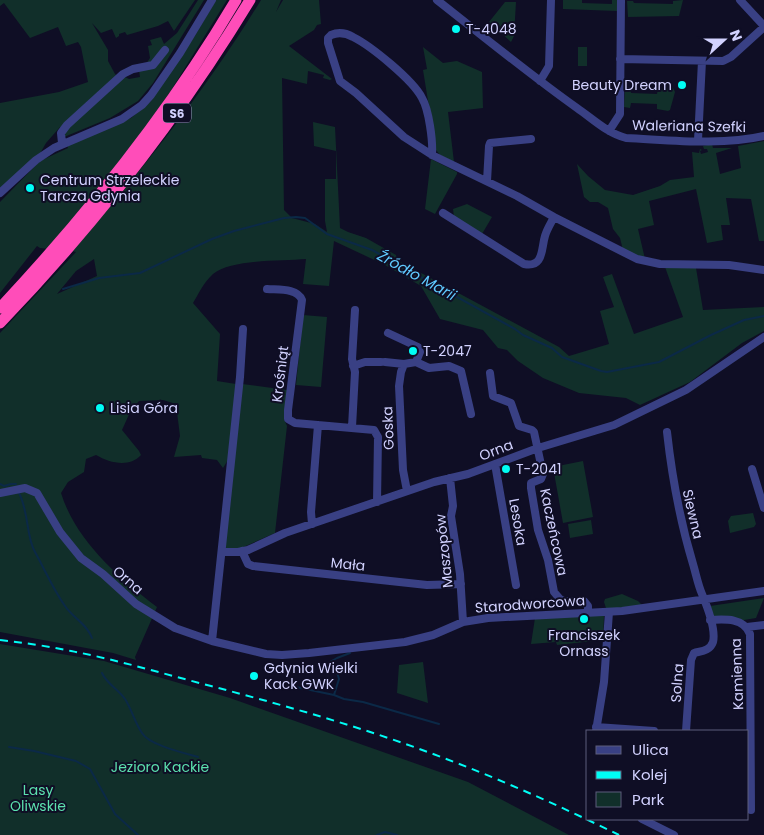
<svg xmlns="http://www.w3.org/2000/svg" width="764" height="835" viewBox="0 0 764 835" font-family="Poppins,sans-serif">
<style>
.green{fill:#112f2a;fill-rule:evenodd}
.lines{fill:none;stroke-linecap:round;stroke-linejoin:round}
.stream{stroke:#0b2947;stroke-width:2}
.minor{stroke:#394084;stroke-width:8}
.highway{stroke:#ff4db9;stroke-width:11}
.rail{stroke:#00fdf5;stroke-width:2;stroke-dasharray:8 6;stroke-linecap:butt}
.poi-dot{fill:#00fdf5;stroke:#0f0e25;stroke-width:2}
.labels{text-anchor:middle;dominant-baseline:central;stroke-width:4;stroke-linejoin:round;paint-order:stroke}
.shield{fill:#0f0e25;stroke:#9897be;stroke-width:1}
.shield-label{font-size:12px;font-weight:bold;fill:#d2d2ff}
.poi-label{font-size:14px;fill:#d2d2ff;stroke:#0f0e25;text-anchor:start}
.street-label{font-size:14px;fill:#d2d2ff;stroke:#0f0e25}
.park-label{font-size:14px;fill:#5ce1ae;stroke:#0f0e25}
.water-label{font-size:15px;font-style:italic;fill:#60caff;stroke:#0f0e25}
</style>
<rect width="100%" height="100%" fill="#0f0e25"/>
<path class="green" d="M0,0H195L174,31L168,21L158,26L127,35L125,32L119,34V36L116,38L112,29L101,33L92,23L108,50V61L115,74L121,79L125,77L129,79L140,77L139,70L153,63L146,64L150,58L148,46L152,45L150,40L161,37L164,44L177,33L198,0H204L153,83L138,101L110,118L64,137L65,131L60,127L46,143L38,157L0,190V103L59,92L88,82L81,47L78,42L66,46L58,27L30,38L4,3L0,6Z
M216,0H227L170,92L133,145L49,249L40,248L37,246L0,293V202L40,161L68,148L67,145L131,118L151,101L196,34Z
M261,0H281L276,12L283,0H319L321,24L317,25L314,30L289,46L332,79L330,80L323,78L324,75L308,71L307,84L282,78L284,210L292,218L315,224L327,232L325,221V179H336V151L314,146L313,122L335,127L340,228L348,232L366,238L396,255L397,260L559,347L569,356L609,344L600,311L614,307L603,277L612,274L634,334L683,317L665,267L696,268L703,310L764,307V331L742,343L690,382L640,405L626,398L579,393L543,378L518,361L507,350L498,348L483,330L440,319L421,286L385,265L334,241L329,286L303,284L306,259C282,261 231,259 213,274C204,282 199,293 193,303L220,334L217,381L236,384L228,460L223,468L217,460L202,458L201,455L174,457L180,436L176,404L163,400L139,401L131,410L122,430L139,451L141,455C129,468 110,463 96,455L86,459L84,472L68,482L61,493C76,541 118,577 157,607L135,657L136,660L113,653L0,632V333L76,252L72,251C141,172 206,90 261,0ZM94,259L97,276L57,294L76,271Z
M563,0H582V3L612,4V0H617V11L563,9Z
M683,0L679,16L628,17L627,1H633L634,3L673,4V1Z
M505,2H516L514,36L511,42L489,22Z
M423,47L443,63L457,61L482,72L483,108L448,112L454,162L440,155L436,150L423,70L427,69Z
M578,47H587V66H578Z
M630,87L631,93L657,94L658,89L673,88L675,92L670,110L668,111L657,109V104L631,103L630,108L624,107L625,88Z
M764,141V241H759L751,199L726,198L730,225H721L723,240L707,243L696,189L649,201L654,225L638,229L645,259L623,250L620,238L613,229L608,208L598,202H590L584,197L577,164L588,176L605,190L633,195L660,186L670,180L694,177L692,152L699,153L700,149L702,150L700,151L701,154L708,152L707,149H704L703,146L712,144L713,148H732L716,153L720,174L741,168L738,146Z
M431,159L457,172V174L435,214L425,209Z
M467,204L492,217L482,234L454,217L453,209Z
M303,315L327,317L321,387L296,385Z
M242,384L287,390L284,419L287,426L275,533L239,549L226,548V531Z
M583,461L593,517L563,523L553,467Z
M753,513L756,524L754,527L730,533L728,521L731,516Z
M591,520L593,534L570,538L568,524Z
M622,594L638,601L642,605L610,609L606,608L604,602L605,599Z
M764,598L756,618L744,620V622L712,617L710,606Z
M568,616H604L603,640L557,645L556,642L531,644L535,618Z
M0,644L104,661L230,698L468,782L569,835H0Z
M423,662L428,703L397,693L399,665Z"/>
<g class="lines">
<path class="stream" d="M63,289L99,278L140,273L212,239L234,231L284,218L296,217L305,218L327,234L372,250L515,329L523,335L552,348L562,357L601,371L607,372L659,362L711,335L744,320L764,316
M0,484L4,486L11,484H16
M19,493C29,512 26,537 35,552C45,570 53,589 65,606C73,618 87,624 92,638
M102,673C107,684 118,689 125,699C132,710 135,723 142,733C149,745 184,753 198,757
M296,689V687L334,695L344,699L363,702L439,724
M334,695L339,679L337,672L328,669L330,662L337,658L350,653
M9,747L34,751L76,761L90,769L115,814L138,835
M377,835L385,832L397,835"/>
<path class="minor" d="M437,0C483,36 529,74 577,108C593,119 607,133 626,138C670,140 721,146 764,136
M740,0L764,26
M620,59L723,61L731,57L764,27
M540,81L549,66L551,0
M609,131L620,114L621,0
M698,140L702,61
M62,143L61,133L67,125L123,74L133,69L153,65L165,50
M432,155C433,141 429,110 422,98C413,80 371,46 353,37C346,33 338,32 331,35L328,38V43L340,81L356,93L404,137L432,155L517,196L554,217L637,259L660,264L729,265L764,270
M487,181L489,146L490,143L531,139
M0,193L36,160L54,148L122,119L142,105L151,95L180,53L212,0
M443,213L524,264C544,268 541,249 545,236C547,229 551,223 554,217
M267,289C279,290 297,288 302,300L288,410V419L295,423L374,430L378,437L377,502
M388,333L418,347L420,352L416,362L404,364L401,372L399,386L403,470L407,491
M385,362L404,364
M416,362L429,368L449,366L461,371L471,414
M353,366L365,362H381
M490,373L493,396L511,403L519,426L532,430L534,432L543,474L541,479L531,483V488L538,530L548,560L554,592L560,599L564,601H584L588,606V612
M352,427L355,372L352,359L355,310
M667,432C672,477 680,521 693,564C696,574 698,585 702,594C707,606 716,630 713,642C710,651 701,651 694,653L691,660L686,731
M495,464L516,585
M752,469L764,508
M450,478L453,506L451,516L460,574L463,622
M0,493L25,488L37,493L60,532L81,558L103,574L136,604L175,628L212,641L266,654L282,655L309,653L405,642L433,635L463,622L488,618L622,611L764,591
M312,524L311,512L318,425
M242,551L248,564L253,566L427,585L461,584
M223,552H238L248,550L285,533L434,482L468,474L538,448L614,425L686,390L764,337
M710,620C726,619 744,618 750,634L751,810
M747,627L764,625
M212,641L240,377L243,329
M596,727L654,731
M596,731L604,682L609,612
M642,819L674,835"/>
<path class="highway" d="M0,308C88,214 170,112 236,0
M0,323C95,224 179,117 250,0"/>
<path class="rail" d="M0,640C24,643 48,646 71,651C118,660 164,674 211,686C279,704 347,723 414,747C484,772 552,802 619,835"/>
</g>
<g class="poi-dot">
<circle cx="456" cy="29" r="5"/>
<circle cx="682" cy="85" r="5"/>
<circle cx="30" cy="188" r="5"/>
<circle cx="413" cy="351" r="5"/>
<circle cx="100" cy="408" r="5"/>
<circle cx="506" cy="469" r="5"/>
<circle cx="584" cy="619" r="5"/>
<circle cx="254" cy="676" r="5"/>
</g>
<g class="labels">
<rect class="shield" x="163" y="103.5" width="28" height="19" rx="4"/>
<g class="shield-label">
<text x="177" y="113">S6</text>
</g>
<g class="poi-label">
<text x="466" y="29">T-4048</text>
<text x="672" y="85" text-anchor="end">Beauty Dream</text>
<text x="40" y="180">Centrum Strzeleckie<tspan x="40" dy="16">Tarcza Gdynia</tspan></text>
<text x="423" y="351">T-2047</text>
<text x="110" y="408">Lisia Góra</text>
<text x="516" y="469">T-2041</text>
<text x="584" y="635" text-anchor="middle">Franciszek<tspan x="584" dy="16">Ornass</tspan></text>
<text x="264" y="668">Gdynia Wielki<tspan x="264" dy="16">Kack GWK</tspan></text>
</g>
<g class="street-label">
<text transform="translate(689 126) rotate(1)">Waleriana Szefki</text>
<text transform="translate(280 374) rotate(-83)">Krośniąt</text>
<text transform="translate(388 428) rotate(-92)">Goska</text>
<text transform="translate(496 450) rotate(-21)">Orna</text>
<text transform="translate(693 514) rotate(77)">Siewna</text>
<text transform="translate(518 522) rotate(80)">Lesoka</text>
<text transform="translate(554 532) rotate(78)">Kaczeńcowa</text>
<text transform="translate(444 551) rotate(-96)">Maszopów</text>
<text transform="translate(348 564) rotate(6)">Mała</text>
<text transform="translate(128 580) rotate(41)">Orna</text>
<text transform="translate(530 604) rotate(-4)">Starodworcowa</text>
<text transform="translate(737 674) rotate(-92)">Kamienna</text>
<text transform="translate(677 683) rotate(-86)">Solna</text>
</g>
<g class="park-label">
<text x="160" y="767">Jezioro Kackie</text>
<text x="38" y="790">Lasy<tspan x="38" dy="16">Oliwskie</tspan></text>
</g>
<g class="water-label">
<text transform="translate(417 275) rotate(29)">Źródło Marii</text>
</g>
</g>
<rect x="586" y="730" width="162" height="90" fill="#0f0e25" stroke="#5d5c7c"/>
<rect x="596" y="746" width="25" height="8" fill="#394084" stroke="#5d5c7c"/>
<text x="632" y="755" font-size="15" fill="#d2d2ff">Ulica</text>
<rect x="596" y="771" width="25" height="8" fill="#00fdf5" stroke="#5d5c7c"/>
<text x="632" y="780" font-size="15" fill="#d2d2ff">Kolej</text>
<rect x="596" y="792" width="25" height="15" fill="#112f2a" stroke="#5d5c7c"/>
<text x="632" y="805" font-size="15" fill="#d2d2ff">Park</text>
<g transform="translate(724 40) rotate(69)" stroke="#0f0e25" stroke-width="4" paint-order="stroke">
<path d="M0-4L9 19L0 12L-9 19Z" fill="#d2d2ff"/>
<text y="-8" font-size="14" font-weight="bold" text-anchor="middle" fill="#d2d2ff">N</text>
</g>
</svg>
